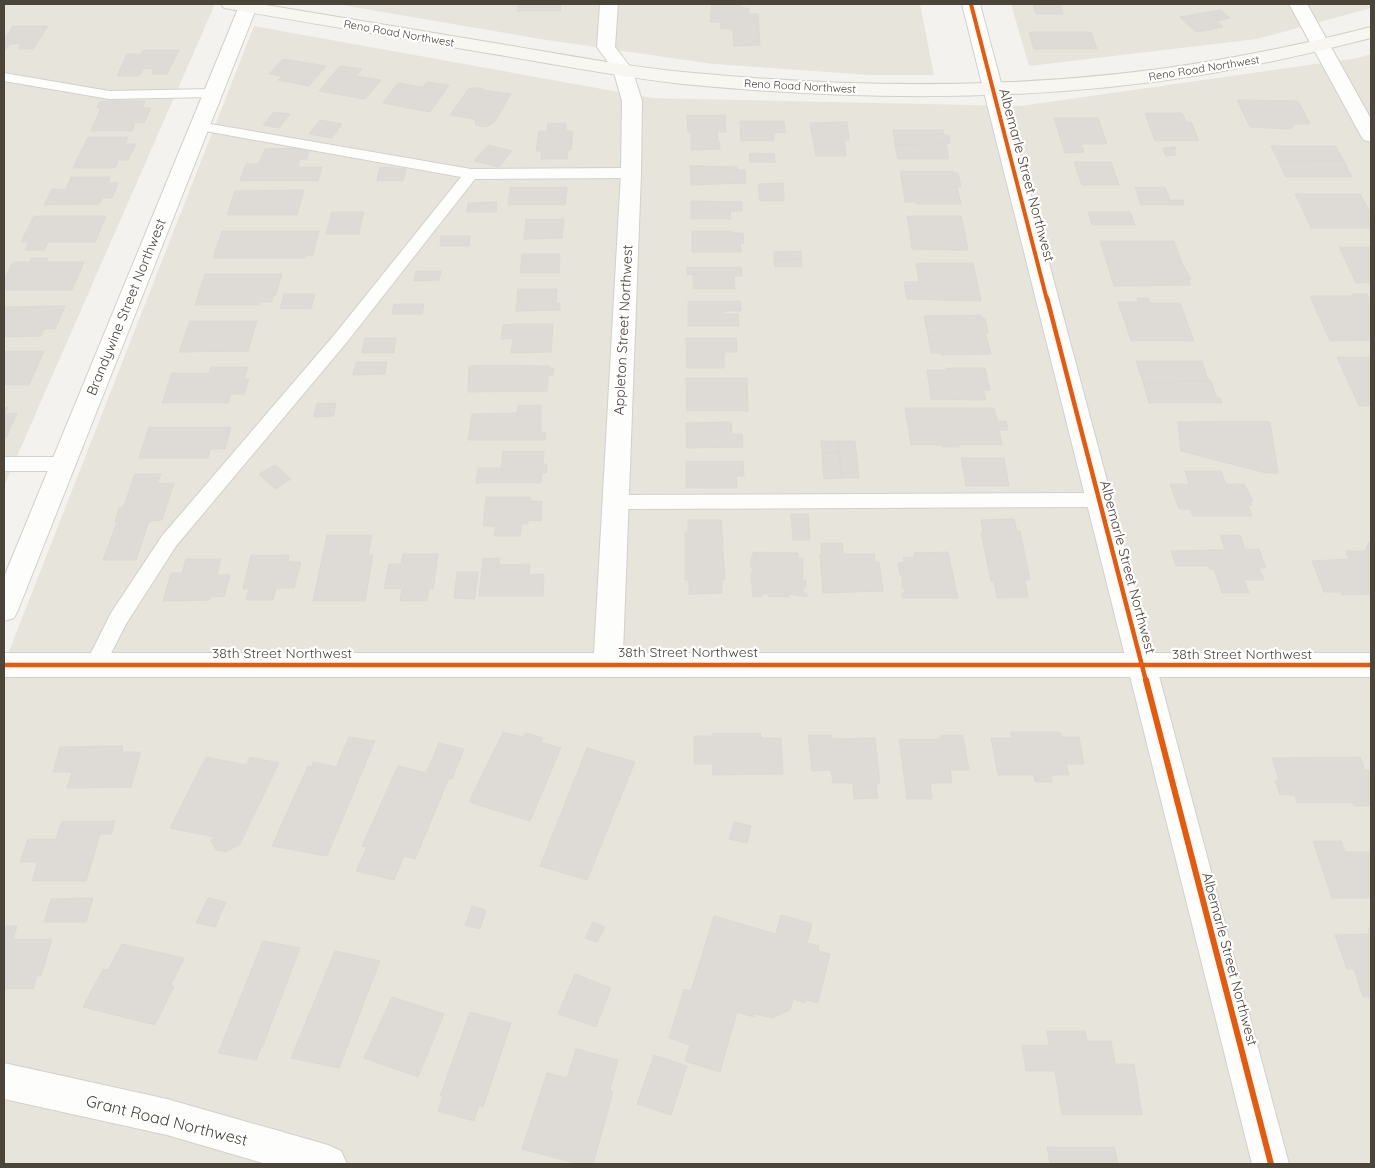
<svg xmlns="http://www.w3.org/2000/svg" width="1375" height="1168" viewBox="0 0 1375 1168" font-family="Quicksand,sans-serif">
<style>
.residential{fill:#e7e4dc}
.building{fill:#dedbd6;stroke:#dcd9d4}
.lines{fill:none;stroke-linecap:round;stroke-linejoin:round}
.service-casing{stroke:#d2d0cb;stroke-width:2}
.minor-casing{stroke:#d2d0cb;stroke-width:2}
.tertiary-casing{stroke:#d2d0cb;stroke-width:2}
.secondary-casing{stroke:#d3cfc5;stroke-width:2}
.service{fill:#fdfdfc;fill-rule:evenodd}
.minor{fill:#fdfdfc;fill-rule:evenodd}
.tertiary{fill:#fdfdfc;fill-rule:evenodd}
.secondary{fill:#f7f6f1;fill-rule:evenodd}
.cycleway-far2-casing{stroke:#fff;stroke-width:6}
.cycleway-far1-casing{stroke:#fff;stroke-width:8}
.cycleway-casing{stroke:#fff;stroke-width:9}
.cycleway-far2{stroke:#e8590c;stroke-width:4}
.cycleway-far1{stroke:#e8590c;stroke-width:4.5}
.cycleway{stroke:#e8590c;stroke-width:6}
.labels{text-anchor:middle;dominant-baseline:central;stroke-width:4.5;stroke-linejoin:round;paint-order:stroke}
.far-street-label{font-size:11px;fill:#4b4439;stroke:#fff}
.street-label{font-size:14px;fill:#4b4439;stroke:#fff}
.near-street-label{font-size:16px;fill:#4b4439;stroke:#fff}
</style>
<rect width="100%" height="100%" fill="#f4f2ee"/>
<path class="residential" d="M4,4H215L4,486Z
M336,4H920L934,75H870L713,64L540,39Z
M1011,4H1371V8L1257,39L1029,66Z
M254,26L652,98L1020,106L1358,58L1371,54V1164H4V664Z"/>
<path class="building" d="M518,4H561L560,11H517Z
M712,4H740L741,7L749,9V14H758L760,45L734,46L733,29H721L720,22H710Z
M1033,4H1060L1063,14H1036Z
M1221,10L1230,18L1217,21L1223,27L1196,32L1180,17Z
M13,26H48L33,49H19L21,44H10L4,51V37H6Z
M1029,32H1091L1097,49H1034Z
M143,50H179L167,74H152L154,69H143L139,76H117L127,54H141Z
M283,59L326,66L309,86L278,80L282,76L269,74Z
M340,66L362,69L356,76L381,80L365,99L319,91Z
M427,82L449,85L430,112L383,103L398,83L423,87Z
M469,88H482L483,90L511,94L494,123L486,127L476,125L475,119L450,115Z
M1237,100L1298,101L1310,124H1292L1293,127L1290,129L1250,127Z
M105,101H145L142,108H151L144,123H135L132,131H91L101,108H97L99,102Z
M274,112L290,114L279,128L263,125Z
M1145,113H1182L1186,122H1191L1199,141H1155Z
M687,115H725L726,132H717L718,142H720V149L691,150V132H688Z
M1054,118H1098L1107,144H1081L1084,152L1065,153Z
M320,120L342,124L332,138L309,134Z
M740,121H784L785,133H774V141H741Z
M847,122L849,140H844L846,156H816L810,123Z
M548,123H566V131H573L571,150H568L567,159H541L542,151H536L539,131H547Z
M893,130H943L944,135H949L950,143L895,145Z
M88,137H128L125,144H136L128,160H118L115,168H73Z
M946,144L949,159H898L895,145Z
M488,145L512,151L499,167L474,161Z
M1271,146H1335L1344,161L1279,162Z
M1175,147L1176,150H1173L1176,155L1166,156L1163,148Z
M310,148L307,159H300L298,167H322L318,181H240L246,164H259L265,149Z
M752,153L774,154L775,162H750L749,154Z
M1344,161L1352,177H1286L1279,162Z
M1074,162H1111L1119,185H1082Z
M690,166L737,167V170H745L746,183L691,185Z
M380,167L406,169L403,181H377Z
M900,171H954V173H958L961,187H903Z
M71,177H110L108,183H118L112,198H102L99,204L44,205L52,189H66Z
M783,183L784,192H759L758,184Z
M510,187H567L565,205H508Z
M903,187H957L961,204H916V202H905Z
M1135,187H1165L1172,205H1141Z
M304,190L297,215H227L235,191Z
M759,192H784V201H760Z
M1295,194H1360L1369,210H1303Z
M1171,200H1183L1184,205H1172Z
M691,201L742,202V211H730L731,219H691Z
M497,202L496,212H467L468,203Z
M1303,210H1369L1371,215V228H1311Z
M332,212H364L361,223H329Z
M1088,212H1130L1135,225H1092Z
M34,216H106L95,242H48L44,250H25L29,242H21Z
M907,216H961L965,233H910Z
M526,219H564L562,238L524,239Z
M329,223H361L359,234H326Z
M222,231H319L313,255H306L305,258H213Z
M692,231H732V233H743L744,243H740L741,252H692Z
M910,233H965L968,250L912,249Z
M441,236H470L469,246H440Z
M1100,241H1174L1182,263H1107Z
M1339,247H1371V283H1356Z
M801,251V259L774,260V252Z
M522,254H560L559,273H520Z
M31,258H48L46,262H84L72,290H4V279L13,262H30Z
M801,259L802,267H775L774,260Z
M926,263H973L977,282H919L916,264Z
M1107,263H1182L1191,279H1188L1191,285L1114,286Z
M687,267H741L742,276H734L735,289H693V274L687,275Z
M416,271H441L439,280L414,281Z
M205,274H282L275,296H273L272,302H260V305H195Z
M904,282H977L981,301L907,299Z
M518,289H557L556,303H560V310L516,311Z
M284,294H315L311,309H280Z
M1352,294H1367L1368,297H1371V340L1330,341L1310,296H1353Z
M1137,298H1148L1150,303H1180L1187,322H1125L1118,302H1138Z
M688,301H740L741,311H724V314H738L739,326H688Z
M394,304H424L422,314H392Z
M65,306L55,329H44L41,336L4,337V307Z
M981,315L982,318H985L988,333H986V335H928L924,316Z
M190,321H257L248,351L179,352Z
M1125,322H1187L1194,341H1131Z
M513,324H553L551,352L511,353L513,339H501L503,325Z
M928,335H986L991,354L942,355L941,353H931Z
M365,338H396L394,353H362Z
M686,338H736L737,352H724V368H687Z
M4,351H44L29,385H4Z
M1337,357H1371V406H1359Z
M1136,361H1202L1208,379L1211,381L1143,382Z
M356,362H387L385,374L353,375Z
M498,365L549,366V368H554L553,375H548L547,391L468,392L469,366Z
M211,367H248L244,379H249L244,394H231L228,403H162L172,373H209Z
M946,368H985L990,390H983L986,400L931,399L927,370H947Z
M686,378H747L748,411H687Z
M1211,381L1217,398H1220L1222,403H1149L1143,382Z
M317,403H336L334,416L314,417Z
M518,405H541V432H546L545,440H468L472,414L517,413Z
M4,407H8L5,413H17L6,438H4Z
M905,408H994L997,421H1006L1008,430H999L1002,445H958L959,447H942L941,445H911Z
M1258,421L1270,422L1278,473H1266L1181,451L1178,422Z
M731,422L732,434H742L743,447L687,448L686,423Z
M149,427H231L225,449H210L208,458H139Z
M821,441H837L839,452L822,453Z
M837,441H855L856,452H839Z
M503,451H544L543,464H547L546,473H542L541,483H476L478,468H501Z
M839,452L842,478L824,479L822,453Z
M839,452H856L859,478H842Z
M961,458H1004L1009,486H966Z
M686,461H743L744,476H736L737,488H686Z
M275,465L291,479L275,489L259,474Z
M1185,471H1221L1226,484H1244L1253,501H1250L1252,505H1248L1252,516H1193L1190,509H1179L1170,484H1189Z
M135,474H161L157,483H174L162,520L149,521L136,560H103L117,522H115L119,508H123Z
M486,497H530V501H542L541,521L528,520V524H522L520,536H494L496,526H483Z
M791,514H808L810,540H793Z
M1014,519L1017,531H1020L1030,580H1025L1028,597L997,598L994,581H991L981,532H983L981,520Z
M688,520H721L725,580H722V593L689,594V580H685V532H688Z
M327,535H372L368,555H373L365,601H313Z
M1220,535H1240L1245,549H1259L1266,568H1259L1264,580H1244L1249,593H1222L1214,569H1210L1209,566H1176L1171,551L1225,550Z
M1369,542L1371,543V594L1342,595L1341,592H1324L1312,561L1349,559L1346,551H1365Z
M821,543H842L843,554H874L875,562H879L883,591L823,593L820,554H822Z
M753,552L798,553V558H803L802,580H806V587H803V593H807V597L789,594V597H769V594H762V597H753L751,573H753V568H751V557H753Z
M948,552L958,598H902V593H905L904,588H902V575H900L898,563L905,562L903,557H915L914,553Z
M403,554H438L433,589H429L427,601H400L402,589H384L389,564H401Z
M251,555H289L288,562H301L294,588H276L273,600H246L249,589H243Z
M500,558L499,565L530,564L529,575L544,574L543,596H479L483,559Z
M186,559H221L217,575H230L224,597H211L210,600L163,601L171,573H182Z
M457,572H478L475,599L454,598Z
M503,732L523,737L526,733L543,738L541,742L561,748L530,821L469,802Z
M1011,732H1060L1061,737H1079L1084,764H1066L1069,775H1051L1052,782H1035L1034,775H998L991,738H1012Z
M712,733H760L761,738H781L783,774L713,775L712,764H694V736H712Z
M808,735H831L832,739L875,738L880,783H876L878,798L854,799L853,783H833L831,770L812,771Z
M941,735H963L969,770H950L952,783H930L932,799H907L899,739H941Z
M349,737L375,741L327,856L272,846L308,766L312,767L313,762L336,767Z
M439,743L464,749L452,779L449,778L415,859L404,856L394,880L356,871L367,847L362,846L398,766L426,773Z
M123,746L122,752H141L131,787L67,788L72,772H53L60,747Z
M587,748L635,762L587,880L540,866Z
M206,757L246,765L250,757L279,763L240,844L226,852L216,850L211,841L214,837L170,828Z
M1360,757L1365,770H1371V806H1354L1353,803H1297L1295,795H1280L1275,780H1279L1272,758Z
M62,821H115L111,834H100L86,881H32L38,862H20L28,839H56Z
M734,822L751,826L747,843L729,839Z
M1313,841H1341L1345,852H1371V898H1332Z
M93,898L86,922H44L51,899Z
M208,898L226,902L215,927L196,923Z
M472,906L486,910L480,929L465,925Z
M781,915L812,924L807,943L819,946L818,951L830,954L818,1003L805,1000V1003L793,999L790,1010L772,1018L755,1014L754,1017L737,1012L720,1072L685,1061L690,1045L669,1038L684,989L691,991L714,916L776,934Z
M593,922L605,927L597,942L585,938Z
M4,926H17L13,939H52L41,976H37L33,989H4Z
M1368,928H1371V997H1363L1354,969H1347L1335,935L1370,934Z
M263,941L300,948L262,1048H261L256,1060L218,1053Z
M122,944L184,958L171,985L174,986L155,1025L83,1007L103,969L108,970Z
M335,951L380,961L339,1068L291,1058Z
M575,974L611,988L596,1027L558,1014Z
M392,997L444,1014L418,1077L364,1058Z
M470,1012L511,1023L483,1107L479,1106L474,1121L438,1111L443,1096H440Z
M1047,1031H1085L1087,1041H1111L1115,1064H1134L1142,1115H1062L1055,1071H1026L1022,1045H1049Z
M576,1049L618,1060L610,1090L613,1092L593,1164H579L522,1149L547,1073L567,1078Z
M654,1055L687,1066L671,1115L637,1104Z
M1047,1147H1114L1118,1164H1050Z"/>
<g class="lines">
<defs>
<path id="service" d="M4,73L109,91L213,89L218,90L220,93L218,96L213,97L109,99L4,81Z
M199,122L471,169L631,168L636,170L639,173L636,176L631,178L475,179L347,342L176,546L126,624L102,671L95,674L88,671L85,665L111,613L162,536L335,334L461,177L194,129L192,126L194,123Z
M4,457H63L70,459L72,464L70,469L63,471H4Z
M1099,493L1106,495L1108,500L1106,505L1099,507L615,509L608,507L605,502L608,497L615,495Z"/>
<path id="minor" d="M240,4H258L18,610L14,618L4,621V577Z
M600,4H618L615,47L632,69L642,101L641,173L623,653H1371V677H4V653H594L621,173L622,101L613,69L597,47Z
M1289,4H1307L1371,119V142L1364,140L1361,136Z
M4,1063L167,1099L328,1145L341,1151L347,1164H266L167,1135L4,1099Z"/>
<path id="tertiary" d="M962,4H980L1289,1164H1252Z"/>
<path id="secondary" d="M221,4H260C336,17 412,29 488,42C556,53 625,67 694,73C864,89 1037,90 1206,62C1261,53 1316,41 1371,27V38C1317,52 1262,64 1207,74C1038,102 863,101 693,85C624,78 556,64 487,53C401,38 316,24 230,9L224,8Z"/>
</defs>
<use href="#service" class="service-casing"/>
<use href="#minor" class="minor-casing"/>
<use href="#tertiary" class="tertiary-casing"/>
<use href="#secondary" class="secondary-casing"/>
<use href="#service" class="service"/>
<use href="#minor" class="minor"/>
<use href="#tertiary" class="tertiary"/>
<use href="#secondary" class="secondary"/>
<defs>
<path id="cycleway-far2" d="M971,4L1047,300"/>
<path id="cycleway-far1" d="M1047,298L1146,681
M4,665H1371"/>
<path id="cycleway" d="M1146,680L1271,1164"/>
</defs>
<use href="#cycleway-far2" class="cycleway-far2-casing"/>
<use href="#cycleway-far1" class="cycleway-far1-casing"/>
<use href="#cycleway" class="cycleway-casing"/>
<use href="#cycleway-far2" class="cycleway-far2"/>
<use href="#cycleway-far1" class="cycleway-far1"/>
<use href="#cycleway" class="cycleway"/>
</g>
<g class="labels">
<g class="far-street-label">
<text transform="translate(399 33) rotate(10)">Reno Road Northwest</text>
<text transform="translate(1204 68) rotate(-9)">Reno Road Northwest</text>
<text transform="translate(800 86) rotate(3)">Reno Road Northwest</text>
</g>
<g class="street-label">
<text transform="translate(1027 175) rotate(75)">Albemarle Street Northwest</text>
<text transform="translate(126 307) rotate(-68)">Brandywine Street Northwest</text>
<text transform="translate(623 330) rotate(-87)">Appleton Street Northwest</text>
<text transform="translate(1128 567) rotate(75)">Albemarle Street Northwest</text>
<text x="688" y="652">38th Street Northwest</text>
<text x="282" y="653">38th Street Northwest</text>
<text x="1242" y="654">38th Street Northwest</text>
<text transform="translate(1230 959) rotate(75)">Albemarle Street Northwest</text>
</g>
<g class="near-street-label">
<text transform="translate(167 1120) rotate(14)">Grant Road Northwest</text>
</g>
</g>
<rect width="1375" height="1168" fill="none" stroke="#4b4439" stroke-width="10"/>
</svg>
